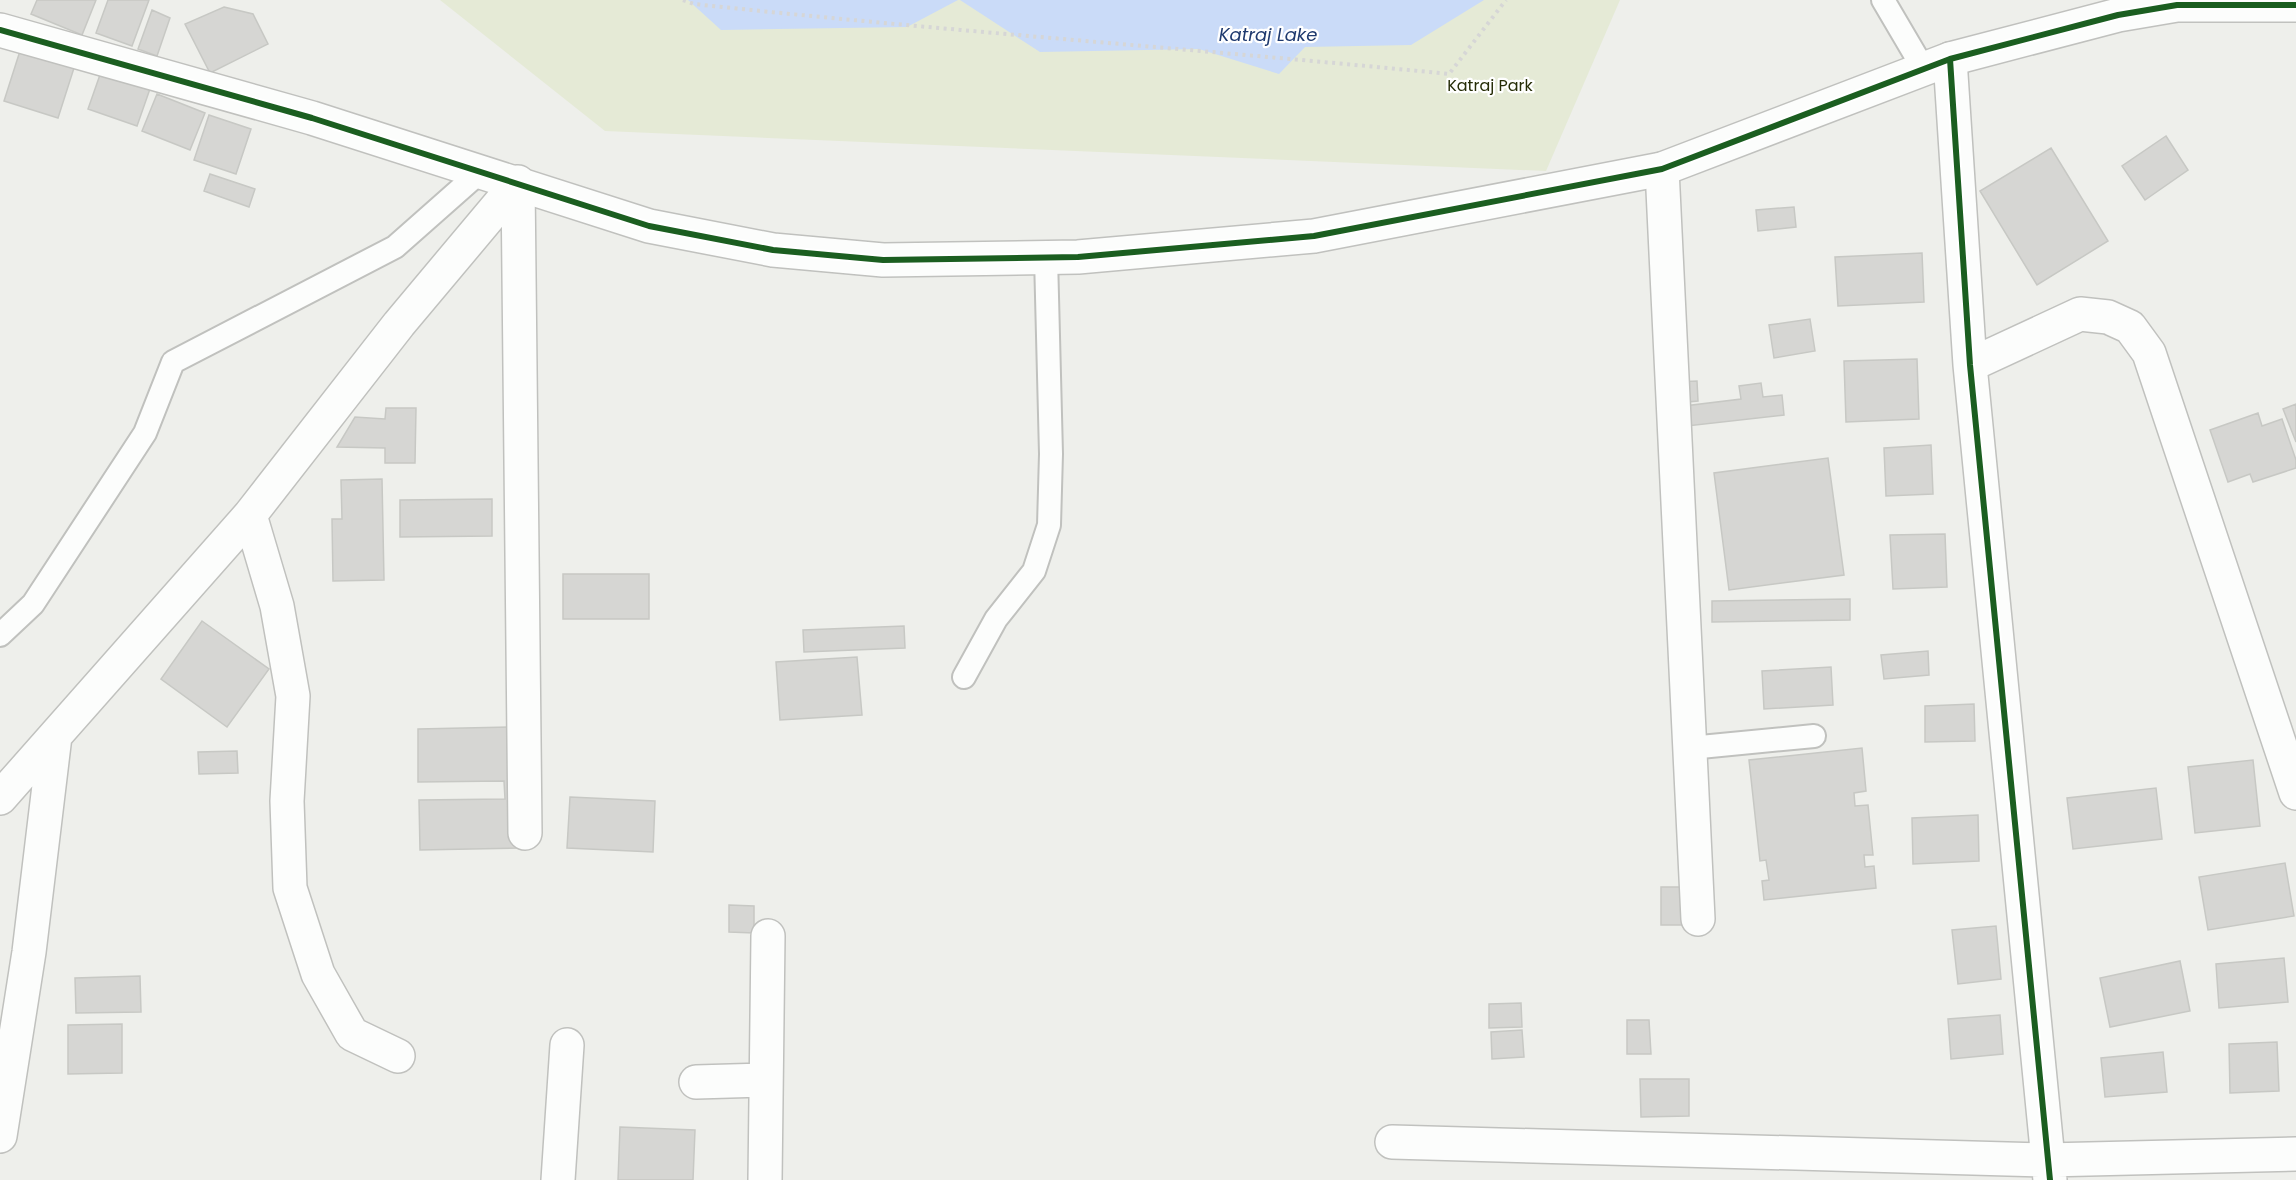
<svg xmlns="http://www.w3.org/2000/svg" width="2296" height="1180" viewBox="0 0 2296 1180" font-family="Poppins,sans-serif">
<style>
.green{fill:#e5ead6}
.water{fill:#cadbf8}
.building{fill:#d6d6d3;stroke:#c7c8c4;stroke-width:1.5}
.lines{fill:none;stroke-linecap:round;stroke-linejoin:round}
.lane-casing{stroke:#c0c1be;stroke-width:26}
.street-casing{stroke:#c0c1be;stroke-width:36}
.secondary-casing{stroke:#c0c1be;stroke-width:36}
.path{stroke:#d6d6d6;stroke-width:4;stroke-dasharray:3 4.5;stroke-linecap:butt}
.lane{stroke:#fcfdfc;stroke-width:22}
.street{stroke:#fcfdfc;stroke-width:33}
.secondary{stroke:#fcfdfc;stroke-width:33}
.cycleway-casing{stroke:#fff;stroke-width:10}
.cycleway{stroke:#1b5e20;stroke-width:6}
.labels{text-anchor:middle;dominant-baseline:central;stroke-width:4.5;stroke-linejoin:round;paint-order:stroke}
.park-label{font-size:16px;fill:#262d07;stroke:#fff}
.water-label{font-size:18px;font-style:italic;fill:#1f3a6f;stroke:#fff}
</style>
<rect width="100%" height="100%" fill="#eeefeb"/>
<path class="green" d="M440,0H1620L1546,171L605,131Z"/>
<path class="water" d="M688,0H958L907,27L721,30Z
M960,0H1484L1411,45L1305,47L1279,74L1199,49L1040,52Z"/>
<path class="building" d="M37,0H96L82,35L31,14Z
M108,0H149L132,46L96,33Z
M224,7L253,14L268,44L210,73L185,24Z
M152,10L170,18L157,56L138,49Z
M20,51L74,68L58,118L4,101Z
M102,69L151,86L137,126L88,109Z
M157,94L205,113L190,150L142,131Z
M209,115L251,129L236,174L194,160Z
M2166,136L2188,170L2145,200L2122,166Z
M2051,148L2108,241L2037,285L1980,191Z
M210,174L255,189L249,207L204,191Z
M1794,207L1796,227L1758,231L1756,210Z
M1922,253L1924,302L1838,306L1835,257Z
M1810,319L1815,351L1774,358L1769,325Z
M1917,359L1919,419L1846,422L1844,361Z
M1697,381L1698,401L1678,403L1677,382Z
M1761,383L1763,397L1782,395L1784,415L1678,427L1676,407L1741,399L1739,386Z
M2296,404V442L2283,409Z
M386,408H416L415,463H385V448L337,447L355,417L385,419Z
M2258,413L2262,426L2282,419L2296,460V468L2253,482L2250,474L2228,482L2210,430Z
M1931,445L1933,494L1886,496L1884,448Z
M1828,458L1844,575L1729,590L1714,473Z
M382,479L384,580L333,581L332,519H342L341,480Z
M492,499V536L400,537V500Z
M1945,534L1947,587L1893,589L1890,535Z
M563,574H649V619H563Z
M1850,599V620L1712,622V601Z
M202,621L269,669L227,727L161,679Z
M904,626L905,648L804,652L803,630Z
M1928,651L1929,675L1884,679L1881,655Z
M857,657L862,715L780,720L776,662Z
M1831,667L1833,705L1764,709L1762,671Z
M1974,704L1975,741L1925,742V706Z
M515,727L517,848L420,850L419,800L505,799L504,781L418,782V729Z
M1862,748L1866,791L1854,793L1855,806L1868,805L1873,855H1864L1865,867L1874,866L1876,888L1764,900L1762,881L1769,880L1766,860L1760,861L1749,760Z
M237,751L238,773L199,774L198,752Z
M2253,760L2260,826L2195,833L2188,767Z
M2156,788L2162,839L2073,849L2067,798Z
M570,797L655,801L653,852L567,848Z
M1978,815L1979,861L1913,864L1912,818Z
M2285,863L2294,916L2208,930L2199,877Z
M1661,887H1683V925H1661Z
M729,905L754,906V933L729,932Z
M1996,926L2001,979L1958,984L1952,930Z
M2284,958L2288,1002L2219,1008L2216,964Z
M2180,961L2190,1011L2110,1027L2100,978Z
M140,976L141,1012L76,1013L75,978Z
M1521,1003L1522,1027L1489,1028V1004Z
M2000,1015L2003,1054L1951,1059L1948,1019Z
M1627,1020H1649L1651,1054H1627Z
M122,1024V1073L68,1074V1025Z
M1522,1030L1524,1057L1492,1059L1491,1032Z
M2277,1042L2279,1091L2230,1093L2229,1044Z
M2163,1052L2167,1092L2105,1097L2101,1058Z
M1640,1079H1689V1116L1641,1117Z
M620,1127L695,1130L693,1180H618Z"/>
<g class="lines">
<defs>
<path id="lane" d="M1883,0L1923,68
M0,635L33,604L145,433L173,362L395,247L481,171
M964,677L996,619L1034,571L1049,525L1051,454L1046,257
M1690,748L1814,736"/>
<path id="street" d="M1950,59L1970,365L2050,1180
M1662,169L1698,919
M518,182L525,833
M1970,365L2080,314L2108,317L2130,327L2149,353L2296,793
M0,798L250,515
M398,1056L352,1034L318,974L290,888L287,801L293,696L277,606L250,515L399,324L518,182
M696,1082L765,1080
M0,1136L29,952L55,736
M1392,1142L2047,1160L2296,1154
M558,1180L567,1045
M765,1180L768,936"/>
<path id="secondary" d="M0,30L312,118L649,226L773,250L883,260L1078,257L1314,236L1662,169L1950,59L2118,15L2177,5H2296"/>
</defs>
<use href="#lane" class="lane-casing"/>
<use href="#street" class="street-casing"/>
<use href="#secondary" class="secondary-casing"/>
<path class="path" d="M683,0L694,4C945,31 1198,49 1449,74L1506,0"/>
<use href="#lane" class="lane"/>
<use href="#street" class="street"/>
<use href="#secondary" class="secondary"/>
<defs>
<path id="cycleway" d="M0,30L312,118L649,226L773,250L883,260L1078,257L1314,236L1662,169L1950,59L2118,15L2177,5H2296
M1950,59L1970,365L2050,1180"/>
</defs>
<use href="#cycleway" class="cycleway-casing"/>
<use href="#cycleway" class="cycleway"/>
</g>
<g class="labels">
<g class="park-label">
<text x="1490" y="85">Katraj Park</text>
</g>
<g class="water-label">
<text x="1268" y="34">Katraj Lake</text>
</g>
</g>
</svg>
